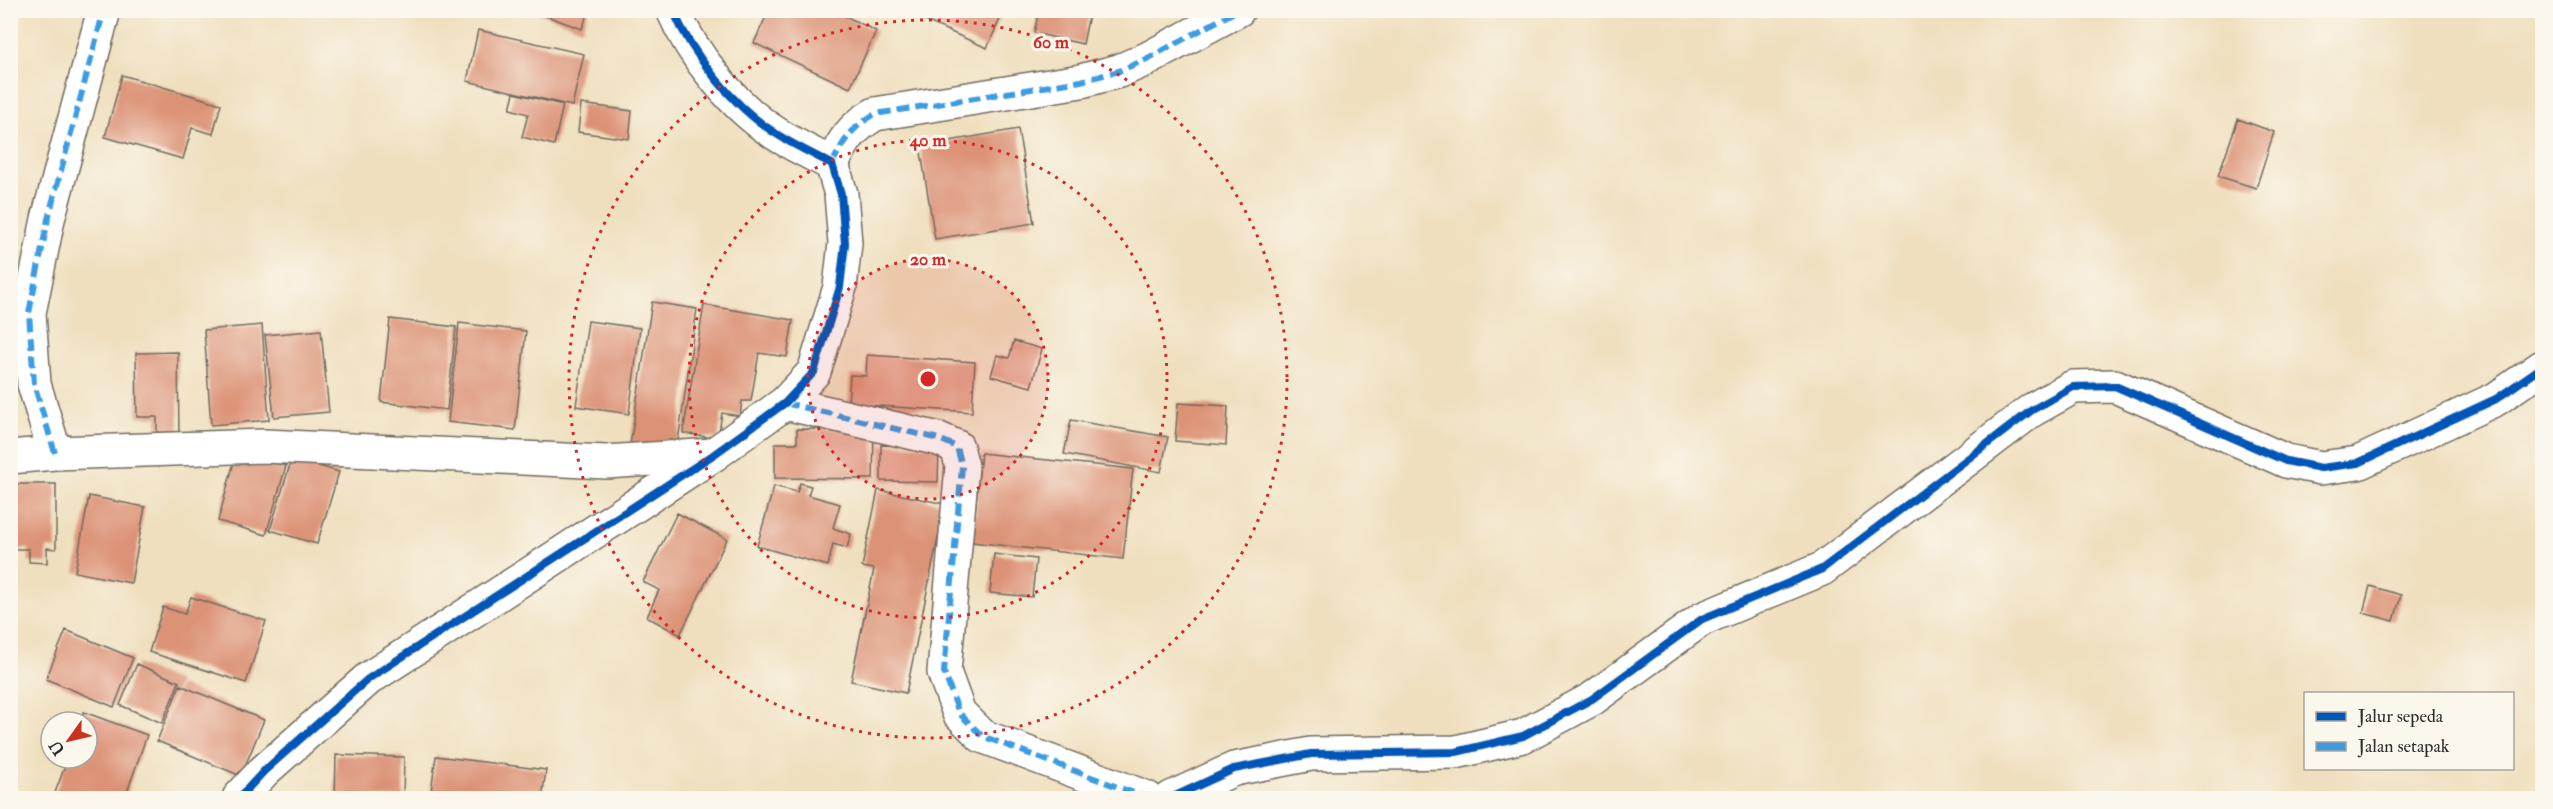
<svg xmlns="http://www.w3.org/2000/svg" width="2553" height="809" viewBox="0 0 2553 809" font-family="'IM FELL Double Pica',serif">
<style>
.building{fill:#dc9276}
.lines{fill:none;stroke-linecap:round;stroke-linejoin:round}
.minor-casing{stroke:#706a5e;stroke-width:36}
.tertiary-casing{stroke:#706a5e;stroke-width:36}
.minor{stroke:#fff;stroke-width:33}
.tertiary{stroke:#fff;stroke-width:33}
.quiet{stroke:#3d9ce1;stroke-width:6;stroke-dasharray:12 6;stroke-linecap:butt}
.cycleway-casing{stroke:#fbf7ec;stroke-width:11}
.cycleway{stroke:#0057b8;stroke-width:8}
.ring{fill:none;stroke:#d62828;stroke-width:3;stroke-dasharray:3 6}
.centre{fill:#d62828;stroke:#fbf7ec;stroke-width:3}
.ring-label{font-size:18px;text-anchor:middle;font-weight:bold;fill:#d62828;stroke:#fbf7ec;stroke-width:6;stroke-linejoin:round;paint-order:stroke}
</style>
<rect width="100%" height="100%" fill="#fbf7ec"/>
<filter id="ink" filterUnits="userSpaceOnUse"><feTurbulence type="fractalNoise" baseFrequency=".0167" numOctaves="2"/><feDisplacementMap in="SourceGraphic" scale="12" xChannelSelector="R" yChannelSelector="G"/><feConvolveMatrix kernelMatrix="1 2 1 2 8 2 1 2 1" color-interpolation-filters="sRGB"/></filter>
<filter id="wash" filterUnits="userSpaceOnUse"><feTurbulence type="fractalNoise" baseFrequency=".008" numOctaves="4" result="noise"/><feDisplacementMap in="SourceGraphic" scale="24" xChannelSelector="R" yChannelSelector="G"/><feGaussianBlur stdDeviation="1.35" result="paint"/><feColorMatrix in="noise" values="0 0 0 0 0 0 0 0 0 0 0 0 0 0 0 0 0 1.4 0 .05"/><feComposite in="paint" operator="in"/></filter>
<g filter="url(#wash)">
<rect width="100%" height="100%" fill="#efdfbe"/>
<g id="blocks">
<path class="building" d="M530,10H589L582,29Z
M769,10H833L876,31L850,88L754,43Z
M901,10H1004L987,48Z
M1039,10H1090L1083,44L1034,33Z
M478,30L584,54L572,106L467,81Z
M122,75L221,104L213,134L192,128L183,159L105,137Z
M514,93L563,105L554,145L522,137L528,114L510,109Z
M581,104L632,111L629,139L578,132Z
M2238,119L2274,132L2256,188L2218,176Z
M1018,129L1034,223L935,239L920,146Z
M652,302L697,309L678,441L669,440L668,451L630,445Z
M704,305L793,320L787,357L759,353L751,401H742L740,416L722,413L718,439L683,433Z
M390,319L456,327L447,410L381,402Z
M588,321L640,328L629,414L576,406Z
M459,323L526,331L515,430L448,422Z
M262,325L269,420L211,425L204,330Z
M321,330L329,412L274,417L265,335Z
M1014,341L1042,349L1031,387L991,376L997,355L1009,358Z
M178,352L179,440H157V417H137L136,353Z
M867,355L975,362L972,412L848,404L850,375L866,376Z
M1178,403L1228,406L1226,445L1175,441Z
M1071,420L1168,437L1161,472L1064,454Z
M797,429L874,430L873,479L775,478V443H797Z
M881,445L939,446L938,482L881,481Z
M237,451L286,466L266,535L218,521Z
M981,453L1133,469L1123,559L972,542Z
M292,458L339,472L317,544L270,530Z
M800,483L811,486L808,495L840,504L833,528L851,534L847,548L833,544L828,566L757,546L774,486L797,492Z
M10,484H56V549L47,548V563L29,562V549H10Z
M878,490L945,504L906,693L851,681L874,569L862,567Z
M89,496L145,507L131,583L75,572Z
M677,513L727,539L680,635L647,617L659,590L643,582Z
M994,554L1036,559L1032,597L990,593Z
M2370,586L2401,595L2394,621L2363,613Z
M191,597L266,621L246,683L149,652L163,607L185,614Z
M66,630L133,658L114,707L46,679Z
M137,664L179,682L162,723L120,705Z
M180,685L264,720L241,776L157,741Z
M84,712L147,735L125,798H53L68,758H87V722H80Z
M336,755L404,757L403,798H335Z
M436,756L546,770L542,798H430Z"/>
</g>
</g>
<g filter="url(#ink)">
<use href="#blocks" fill-opacity="0" stroke="#706a5e" stroke-width="1.5"/>
<g class="lines">
<defs>
<path id="minor" d="M832,164C844,140 851,128 875,114L1081,81L1119,71L1147,59L1238,10
M785,403L939,439L957,447L962,466L944,672L959,713L982,736L1147,798
M55,453L34,384L29,313L48,219L104,10
M10,457L55,453L265,446L606,462L713,455
M1171,798L1234,769L1311,754L1456,752L1523,736L1592,699L1702,619L1822,569L2032,410L2073,387L2115,386L2286,461L2321,468L2358,463L2496,399L2542,367"/>
<path id="tertiary" d="M239,798L264,771L368,679L713,455L785,403L814,372L840,287L845,243L841,194L832,164C813,154 793,145 775,133C734,107 692,55 673,10"/>
</defs>
<use href="#minor" class="minor-casing"/>
<use href="#tertiary" class="tertiary-casing"/>
<use href="#minor" class="minor"/>
<use href="#tertiary" class="tertiary"/>
<path class="quiet" d="M832,164C844,140 851,128 875,114L1081,81L1119,71L1147,59L1238,10
M785,403L939,439L957,447L962,466L944,672L959,713L982,736L1147,798
M55,453L34,384L29,313L48,219L104,10"/>
<defs>
<path id="cycleway" d="M239,798L264,771L368,679L713,455L785,403L814,372L840,287L845,243L841,194L832,164C813,154 793,145 775,133C734,107 692,55 673,10
M1171,798L1234,769L1311,754L1456,752L1523,736L1592,699L1702,619L1822,569L2032,410L2073,387L2115,386L2286,461L2321,468L2358,463L2496,399L2542,367"/>
</defs>
<use href="#cycleway" class="cycleway-casing"/>
<use href="#cycleway" class="cycleway"/>
</g>
</g>
<circle cx="928" cy="379" r="120" fill="#d62828" fill-opacity=".12"/>
<g class="ring">
<circle cx="928" cy="379" r="120"/>
<circle cx="928" cy="379" r="239"/>
<circle cx="928" cy="379" r="359"/>
</g>
<circle cx="928" cy="379" r="9" class="centre"/>
<g class="ring-label">
<text x="1051" y="48">60 m</text>
<text x="928" y="146">40 m</text>
<text x="928" y="265">20 m</text>
</g>
<rect width="2553" height="809" fill="none" stroke="#fbf7ec" stroke-width="36"/>
<rect x="2304" y="692" width="210" height="78" fill="#fbf7ec" stroke="#a8a59f" stroke-width="1.5"/>
<rect x="2316" y="712" width="30" height="9" fill="#0057b8" stroke="#a8a59f" stroke-width="1.5"/>
<text x="2358" y="722" font-size="18" fill="#2b2b2b">Jalur sepeda</text>
<rect x="2316" y="742" width="30" height="9" fill="#3d9ce1" stroke="#a8a59f" stroke-width="1.5"/>
<text x="2358" y="752" font-size="18" fill="#2b2b2b">Jalan setapak</text>
<g transform="translate(69 740) rotate(236)"><circle r="28" fill="#fbf7ec" stroke="#a8a59f" stroke-width="1.5"/>
<path d="M0-4.5L10 22L0 15L-10 22Z" fill="#c8321e"/>
<text y="-9" font-size="16" font-weight="bold" text-anchor="middle" fill="#2b2b2b">U</text>
</g>
</svg>
